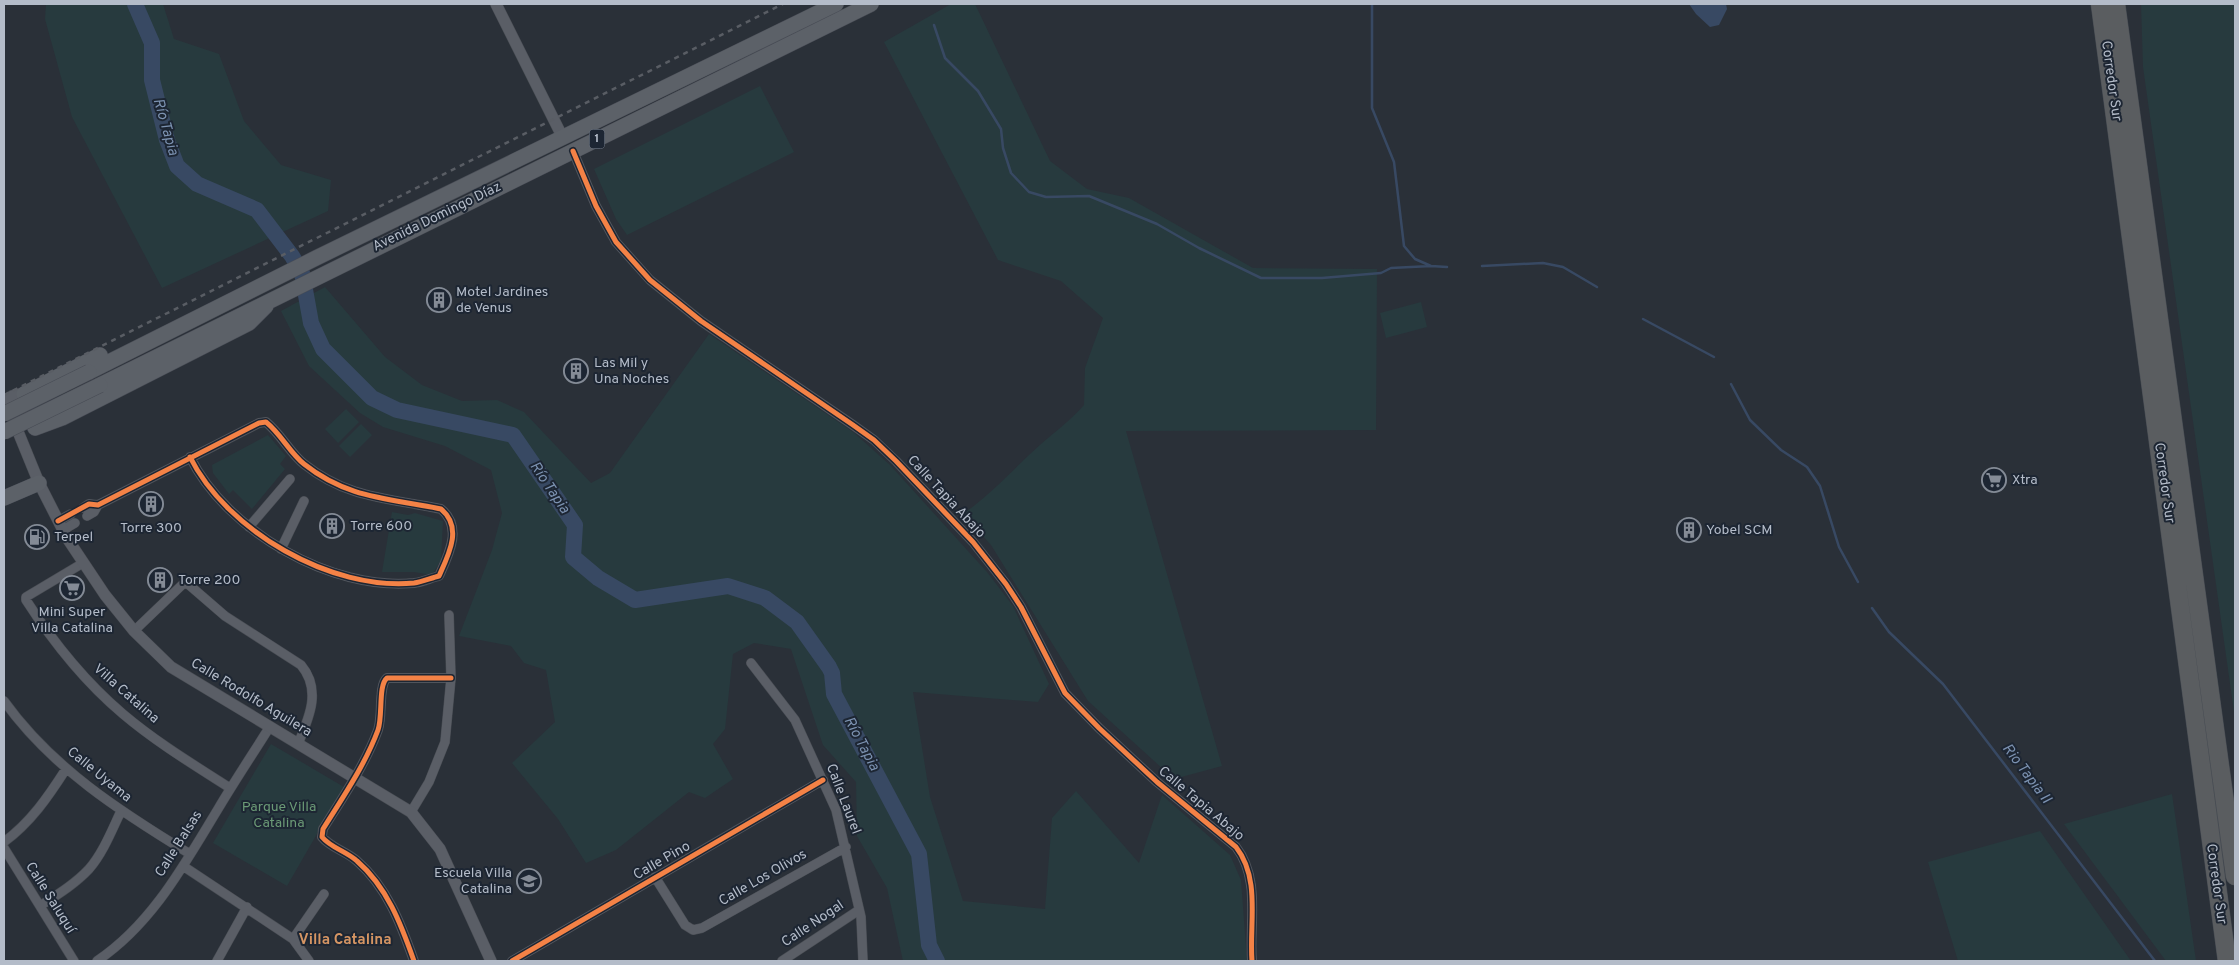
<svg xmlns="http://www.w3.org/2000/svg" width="2239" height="965" viewBox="0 0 2239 965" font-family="Overpass,sans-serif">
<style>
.green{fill:#273a3e}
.water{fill:#384963}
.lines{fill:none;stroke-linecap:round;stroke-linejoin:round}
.stream{stroke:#384963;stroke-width:2.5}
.river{stroke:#384963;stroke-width:16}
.minor-casing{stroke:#484c53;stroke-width:10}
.tertiary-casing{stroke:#484c53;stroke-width:12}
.primary-casing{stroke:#484c55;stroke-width:16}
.motorway-casing{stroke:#474c53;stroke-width:19}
.minor{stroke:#5a5e66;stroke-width:9}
.tertiary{stroke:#5a5e66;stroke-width:11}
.primary{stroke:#5c6168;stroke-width:15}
.motorway{stroke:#5a5d60;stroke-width:18}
.rail{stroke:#595d64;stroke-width:2.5;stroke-dasharray:5 5;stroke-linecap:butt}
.primary-bridge-casing{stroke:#484c55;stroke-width:16;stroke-linecap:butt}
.primary-bridge{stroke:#5c6168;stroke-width:15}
.cycleway-casing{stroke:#1d2633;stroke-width:8}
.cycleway{stroke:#f48246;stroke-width:5}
.labels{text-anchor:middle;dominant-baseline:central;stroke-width:4;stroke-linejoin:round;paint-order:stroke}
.shield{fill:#1d2633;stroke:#878f9c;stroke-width:1}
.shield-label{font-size:12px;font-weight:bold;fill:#b4bcc9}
.street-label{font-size:14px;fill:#b4bcc9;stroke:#1d2633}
.poi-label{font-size:14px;fill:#b4bcc9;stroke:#1d2633;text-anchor:start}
.park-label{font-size:14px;fill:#6b9a76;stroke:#1d2633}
.water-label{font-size:15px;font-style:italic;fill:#7c92b1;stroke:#1d2633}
.neighbourhood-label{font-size:15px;font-weight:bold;fill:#d59563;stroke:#1d2633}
</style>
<rect width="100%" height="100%" fill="#2a3038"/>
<path class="green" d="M46,4H163L174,39L219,54L244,121L281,165L331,180L328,211L162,288L72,117L45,19Z
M951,4H975L1050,161L1087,189L1129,198L1253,268L1377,269L1376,430L1126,431L1222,766L1174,779L1088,701L991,545L963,514C994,492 1014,468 1041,444C1056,431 1071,420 1084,405L1085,368L1103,318L1061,281L998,260L884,42Z
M2141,4H2235V719L2143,67Z
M760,86L794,152L627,235L616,219L594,169Z
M325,287L385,357L422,385L462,401L497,400L524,412L591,483L610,473L709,334L853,432L890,465L987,572L1013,606L1049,684L1038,702L913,692L930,797L963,901L1045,909L1052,818L1076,791L1139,863L1162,795L1230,855L1241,880L1247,961H903L887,888L857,836L856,782L823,745L791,649L754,643L733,654L725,729L713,744L733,779L705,798L689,792L616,850L586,863L558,819L512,763L555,722L546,670L524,663L511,646L459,636L492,550L502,513L491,470L445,446L383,427L360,413L309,366L281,311Z
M1421,302L1427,327L1386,338L1380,313Z
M346,409L359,422L338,443L325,429Z
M361,424L372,435L350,457L339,446Z
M268,435L286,456L280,464L285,469L252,509L233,490L229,494L213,473L212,465Z
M392,512L408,515L415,513L443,521L441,560L432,575L414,572H382Z
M271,744L344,787L287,886L213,843Z
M2172,794L2196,961H2166L2064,824Z
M2040,831L2131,961H1958L1928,862Z"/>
<path class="water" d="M1689,4H1726L1727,9L1719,25L1710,27L1696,14Z"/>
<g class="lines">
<path class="stream" d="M1372,4V108L1394,162L1404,246L1415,259L1431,266L1447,267
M934,25L945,58L978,91L1001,129L1003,148L1011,173L1029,192L1046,197L1089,196L1157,224L1199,248L1261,278H1322L1381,273L1391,268L1431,266
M1482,266L1543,263L1563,267L1597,287
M1643,319L1714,357
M1731,384L1750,420L1781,450L1807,467L1820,486L1839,547L1858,582
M1872,608L1889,632L1943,684L2155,961"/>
<path class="river" d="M135,4L152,43V80L167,140L177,166L197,184L257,210L292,256L302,273L311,323L323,349L372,398L397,410L513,435L575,525L573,557L598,578L635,600L728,586L765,598L797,622L829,667L832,673L834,694L919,854L929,945L937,961"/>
<defs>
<path id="minor" d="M573,151L596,206L616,242L650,280L701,321L853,425L874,440L896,461L973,542L1006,584L1021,607L1065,693L1099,728L1157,782L1236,847C1261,879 1249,924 1252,961
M83,508L89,504L98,505L259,423L266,422C281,434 290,453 304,464C348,499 389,498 441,509C463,527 449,554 439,576C431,578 422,582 414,583C331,591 227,531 190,457
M87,516L94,512L98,505
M58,521L71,514
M249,527L290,479
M63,530L75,523
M281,549L304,501
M83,563L26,597V600C53,642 84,681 123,714C156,742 194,765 230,788
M134,631L183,584H188L225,616L301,665C322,690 309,718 298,744
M751,663L795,720L836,810L861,917L863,961
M4,701C52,768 121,812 190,854
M411,812L429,782L445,742L451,678L449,615
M4,842C31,822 48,797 66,769
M4,848L74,961
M183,866L293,939L309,961
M655,877L685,925L693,930L702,928L846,847
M40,906C57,895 75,884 89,869C103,853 112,830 121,811
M293,939L324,894
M97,961C152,924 184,865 218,809C234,782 252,755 269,728
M217,961L247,907
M414,961C401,924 387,887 357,861C346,851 331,848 322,837L323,829C343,797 365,765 378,730C383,716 378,685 387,678H451
M512,961L823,780
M782,961L859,910"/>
<path id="tertiary" d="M496,4L563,138
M4,403C11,394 20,392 31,396
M19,434L39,483L67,538L105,595L134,631L171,667L411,812L440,849L491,961"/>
<path id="primary" d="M89,372L316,258L836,4
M100,385L871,4
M24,394L100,355
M35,428L62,418L249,323L266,306
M4,498L39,483"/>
<path id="motorway" d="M2100,4L2227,961
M2116,4L2235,876"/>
</defs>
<use href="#minor" class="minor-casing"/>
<use href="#tertiary" class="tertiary-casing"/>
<use href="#primary" class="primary-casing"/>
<use href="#motorway" class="motorway-casing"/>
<use href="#minor" class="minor"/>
<use href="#tertiary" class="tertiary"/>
<use href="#primary" class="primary"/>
<use href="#motorway" class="motorway"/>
<path class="rail" d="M4,395L783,4"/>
<defs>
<path id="primary-bridge" d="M4,414L89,372
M4,432L100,385"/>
</defs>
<use href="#primary-bridge" class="primary-bridge-casing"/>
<use href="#primary-bridge" class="primary-bridge"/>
<defs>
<path id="cycleway" d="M573,151L596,206L616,242L650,280L701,321L853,425L874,440L896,461L973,542L1006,584L1021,607L1065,693L1099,728L1157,782L1236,847C1261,879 1249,924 1252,961
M58,521L89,504L98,505L259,423L266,422C281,434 290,453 304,464C348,499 389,498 441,509C463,527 449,554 439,576C431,578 422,582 414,583C331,591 227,531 190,457
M414,961C401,924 387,887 357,861C346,851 331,848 322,837L323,829C343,797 365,765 378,730C383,716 378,685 387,678H451
M512,961L823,780"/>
</defs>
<use href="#cycleway" class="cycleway-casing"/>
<use href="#cycleway" class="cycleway"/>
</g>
<defs>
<symbol id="building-ring" viewBox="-11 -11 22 22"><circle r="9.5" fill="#1d2633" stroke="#848b96" stroke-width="1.5"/><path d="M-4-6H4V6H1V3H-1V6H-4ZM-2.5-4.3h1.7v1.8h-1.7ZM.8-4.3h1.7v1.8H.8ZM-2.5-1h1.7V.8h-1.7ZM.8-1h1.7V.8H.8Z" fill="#848b96"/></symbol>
<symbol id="supermarket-ring" viewBox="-11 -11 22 22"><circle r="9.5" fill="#1d2633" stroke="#848b96" stroke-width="1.5"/><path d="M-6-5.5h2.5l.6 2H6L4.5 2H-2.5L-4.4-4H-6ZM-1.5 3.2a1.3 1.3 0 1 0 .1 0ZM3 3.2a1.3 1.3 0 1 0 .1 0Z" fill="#848b96"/></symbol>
<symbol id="fuel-ring" viewBox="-11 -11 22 22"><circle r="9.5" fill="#1d2633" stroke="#848b96" stroke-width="1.5"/><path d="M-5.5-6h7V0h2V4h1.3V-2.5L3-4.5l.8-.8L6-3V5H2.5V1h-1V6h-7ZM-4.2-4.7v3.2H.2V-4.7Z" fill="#848b96"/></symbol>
<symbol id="school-ring" viewBox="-11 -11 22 22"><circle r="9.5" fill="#1d2633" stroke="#848b96" stroke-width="1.5"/><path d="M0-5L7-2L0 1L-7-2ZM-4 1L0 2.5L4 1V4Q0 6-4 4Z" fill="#848b96"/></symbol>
</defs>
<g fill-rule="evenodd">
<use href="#building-ring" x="425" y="286" width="28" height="28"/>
<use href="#building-ring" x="562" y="357" width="28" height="28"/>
<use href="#supermarket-ring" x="1980" y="466" width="28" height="28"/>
<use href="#building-ring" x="137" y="490" width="28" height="28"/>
<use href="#building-ring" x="318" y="512" width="28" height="28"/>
<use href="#building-ring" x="1675" y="516" width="28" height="28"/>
<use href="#fuel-ring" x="23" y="523" width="28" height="28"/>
<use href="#building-ring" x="146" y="566" width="28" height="28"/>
<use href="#supermarket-ring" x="58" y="574" width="28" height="28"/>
<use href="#school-ring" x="515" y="867" width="28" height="28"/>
</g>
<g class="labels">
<rect class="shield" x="589.5" y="129.5" width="15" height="19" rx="4"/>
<g class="shield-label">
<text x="597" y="139">1</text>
</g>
<g class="street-label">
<text transform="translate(2111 81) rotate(82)">Corredor Sur</text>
<text transform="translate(437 217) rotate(-26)">Avenida Domingo Díaz</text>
<text transform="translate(2164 483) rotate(82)">Corredor Sur</text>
<text transform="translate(946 497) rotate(47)">Calle Tapia Abajo</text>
<text transform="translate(126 694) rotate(41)">Villa Catalina</text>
<text transform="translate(251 698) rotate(31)">Calle Rodolfo Aguilera</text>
<text transform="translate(99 775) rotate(39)">Calle Uyama</text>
<text transform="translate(843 799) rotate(69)">Calle Laurel</text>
<text transform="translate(1201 804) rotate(40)">Calle Tapia Abajo</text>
<text transform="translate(179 844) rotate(-58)">Calle Balsas</text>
<text transform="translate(662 861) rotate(-30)">Calle Pino</text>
<text transform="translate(763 878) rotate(-30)">Calle Los Olivos</text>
<text transform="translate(2216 884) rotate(82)">Corredor Sur</text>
<text transform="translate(50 898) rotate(58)">Calle Saluquí</text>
<text transform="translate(813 924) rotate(-34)">Calle Nogal</text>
</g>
<g class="poi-label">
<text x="456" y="292">Motel Jardines<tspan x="456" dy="16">de Venus</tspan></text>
<text x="594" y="363">Las Mil y<tspan x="594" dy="16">Una Noches</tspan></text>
<text x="2012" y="480">Xtra</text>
<text x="350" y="526">Torre 600</text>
<text x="151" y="528" text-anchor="middle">Torre 300</text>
<text x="1706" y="530">Yobel SCM</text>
<text x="54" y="537">Terpel</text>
<text x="178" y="580">Torre 200</text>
<text x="72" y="612" text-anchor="middle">Mini Super<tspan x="72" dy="16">Villa Catalina</tspan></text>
<text x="512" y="873" text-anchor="end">Escuela Villa<tspan x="512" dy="16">Catalina</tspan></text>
</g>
<g class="park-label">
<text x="279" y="807">Parque Villa<tspan x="279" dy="16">Catalina</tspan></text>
</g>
<g class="water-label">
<text transform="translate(165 127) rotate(74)">Río Tapia</text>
<text transform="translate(549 488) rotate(56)">Río Tapia</text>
<text transform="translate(861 744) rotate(62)">Río Tapia</text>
<text transform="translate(2026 774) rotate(53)">Rio Tapia II</text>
</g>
<g class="neighbourhood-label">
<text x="345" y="940">Villa Catalina</text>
</g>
</g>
<rect width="2239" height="965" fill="none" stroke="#b4bcc9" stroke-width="10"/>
</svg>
